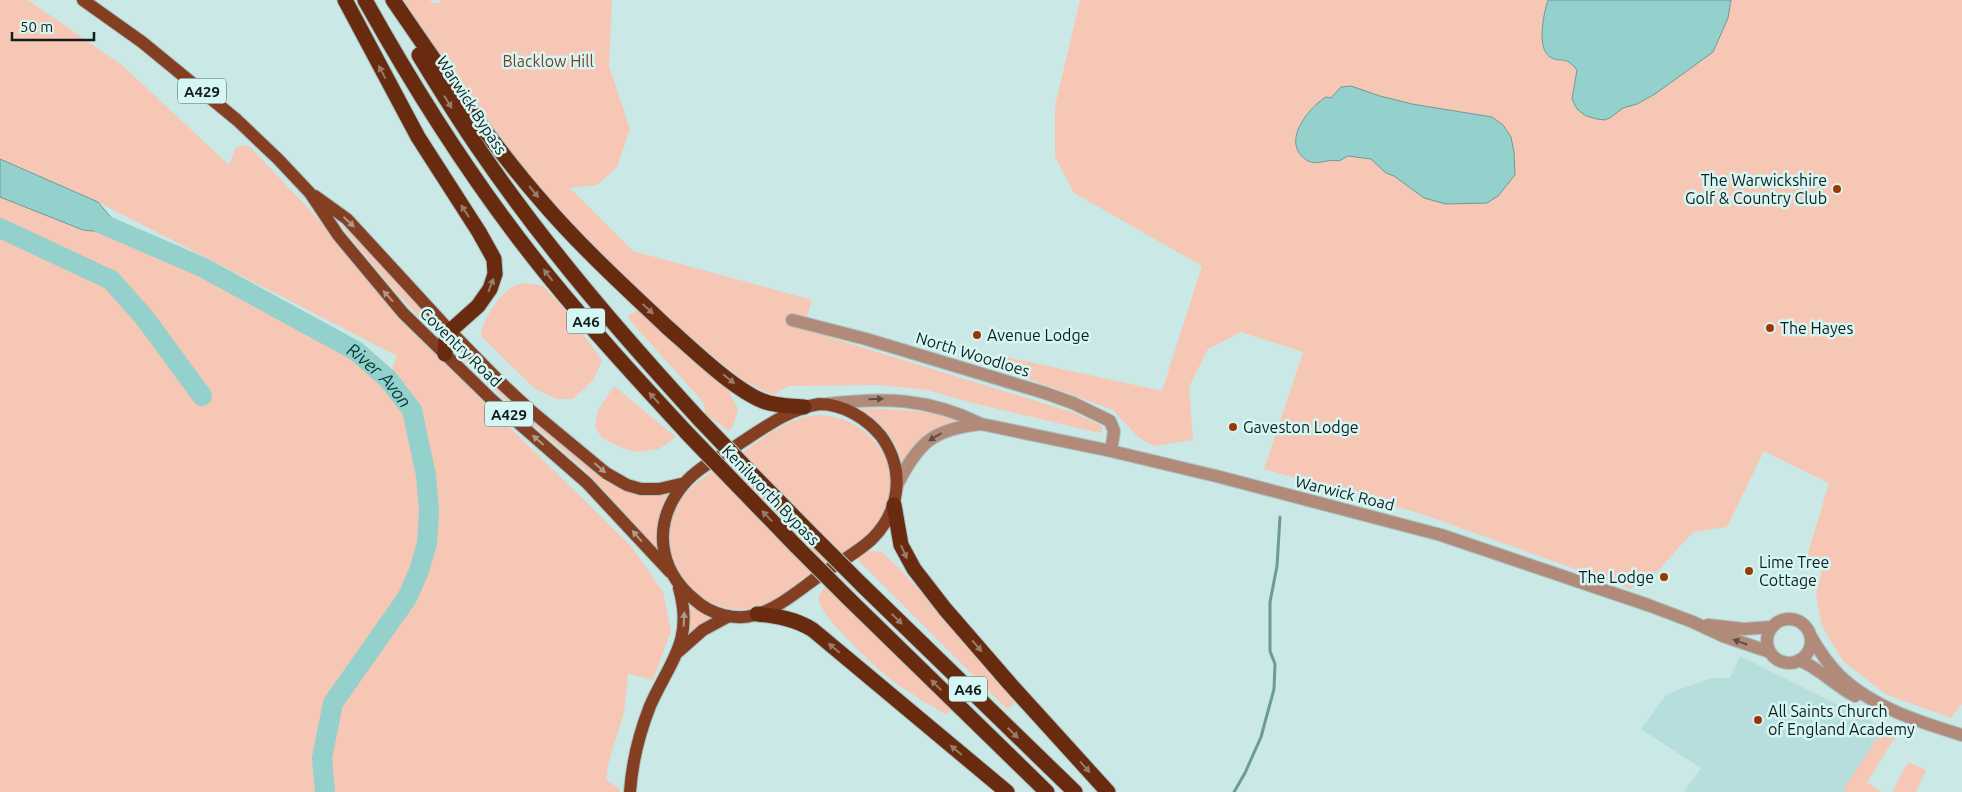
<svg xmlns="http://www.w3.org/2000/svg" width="1962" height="792" viewBox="0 0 1962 792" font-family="Ubuntu,sans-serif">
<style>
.built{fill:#b6dedc}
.green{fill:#f7c7b5}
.water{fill:#94d0cc;stroke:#6d9a98}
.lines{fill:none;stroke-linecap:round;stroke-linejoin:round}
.stream{stroke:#6d9a98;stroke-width:3}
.river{stroke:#94d0cc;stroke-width:20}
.minor-casing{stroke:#a8c3c2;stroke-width:14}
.major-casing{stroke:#a8c3c2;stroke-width:14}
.highway-casing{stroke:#a8c3c2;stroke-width:17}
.minor{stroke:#b28a7a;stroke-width:12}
.major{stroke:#843f23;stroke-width:12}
.highway{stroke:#692b10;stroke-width:15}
.highway-bridge-casing{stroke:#a8c3c2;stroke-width:17;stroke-linecap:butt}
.highway-bridge{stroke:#692b10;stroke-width:15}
.oneway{fill:#957c6b}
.oneway2{fill:#ad9a8b}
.oneway3{fill:#5a4e47}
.poi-dot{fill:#9b3700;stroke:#d6f6f3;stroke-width:2}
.labels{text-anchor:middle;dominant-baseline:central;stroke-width:5;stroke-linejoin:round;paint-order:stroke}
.shield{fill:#d6f6f3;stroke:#4d5e5d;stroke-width:1}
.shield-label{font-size:15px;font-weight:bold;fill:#121d1d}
.park-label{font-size:16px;fill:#7b3f27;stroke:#d6f6f3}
.street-label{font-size:16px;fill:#121d1d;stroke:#d6f6f3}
.poi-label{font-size:16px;fill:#121d1d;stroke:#d6f6f3;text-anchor:start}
.water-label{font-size:18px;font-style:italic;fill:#003b39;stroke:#d6f6f3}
</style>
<rect width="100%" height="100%" fill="#c9e8e6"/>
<path class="built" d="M1740,656L1884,728L1844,790L1847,792H1684L1701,768L1641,729L1667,694L1711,678H1730Z"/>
<path class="green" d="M0,0H28L122,65L229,165L236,147L248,145L312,212L399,319L631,546L663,592L671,631L653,680L628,674L624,712L608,765L606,780L620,789V792H0V197L83,230L125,234L202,267L356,351L388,379L397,356L98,202L0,159Z
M404,0H430L432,3H439L441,0H612L609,66L630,129L617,167L597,185L570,188L633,251L812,300L803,329L1075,413L1100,425L1103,429L1099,433L969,402L927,390L881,385L788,386L773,395L744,381L675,325L618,273L550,200L480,114L414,19Z
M1080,0H1962V704L1951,718L1885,694L1843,661L1822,626L1816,595L1823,566L1800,568L1806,560L1829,483L1764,451L1727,527L1693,532L1645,585L1639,582L1631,589L1419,513L1264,469L1303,352L1241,332L1208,349L1189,387L1193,440L1154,446L1139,438L1113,410L994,366L1007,357L1162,391L1202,266L1074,193L1055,157V106Z
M339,220L437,326L435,330C425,329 344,233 339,220Z
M526,283L543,286L562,306L602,360L594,379L573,399H556L534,388L481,336C482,320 500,293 514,286C517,284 522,284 526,283Z
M639,309L729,391L738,410L732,428L729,431L706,414L703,402L627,317Z
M461,353L521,409L610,483L628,491L669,493L660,516L657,549L584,469L516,410L471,366L461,356Z
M614,386L676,437L659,449L637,452L620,447L602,438L595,427L598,410Z
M860,408C894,409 931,410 964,421L902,463C896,438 881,422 860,408Z
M816,415C861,415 899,452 888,499C886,508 883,517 878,524C862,547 834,561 811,577C799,585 788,595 776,601C768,605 757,609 747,609C724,611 705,603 690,587C662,559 663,513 693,486C707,473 727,463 743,452C766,436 787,418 816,415Z
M869,551L882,552L900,569L979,657L1015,703L1007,709L857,559Z
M825,586L952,710L945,714C930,705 914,696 900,686C883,675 821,618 819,600C818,595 823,590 825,586Z
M689,605L713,617L689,633Z
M1884,728L1898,733L1867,782L1881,792H1847L1843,790Z
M1908,762L1926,770L1916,792H1892Z"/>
<path class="water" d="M1548,0H1731L1728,18L1713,52L1655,94L1637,104L1623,108L1610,118L1604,120L1597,119L1586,116L1577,109L1572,99L1577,70C1564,54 1562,64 1550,57C1536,48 1544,12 1548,0Z
M1351,86L1380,96L1412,104L1492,117L1503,125L1511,137L1514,152L1515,175L1498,196L1487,203L1446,204L1424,198L1394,176L1386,173L1371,159L1348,156L1339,161C1328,158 1318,166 1308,161C1279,144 1308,108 1326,97L1331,98L1341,87Z
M0,159L98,202L125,234L83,230L0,197Z"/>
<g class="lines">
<path class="stream" d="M1234,792L1245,773L1261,737L1274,689L1275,664L1270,651V602L1277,566L1280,517"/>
<g class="river">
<path id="s1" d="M100,223L202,267L356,351L388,379L412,410L426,475L429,511L427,543L419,571L407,598L333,703L322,758L325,792"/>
<path d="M0,228L111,280L144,317L202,396"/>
</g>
<defs>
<path id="minor" d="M792,320L866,339L1045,393L1073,403L1110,421L1114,431L1111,451
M827,404C884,397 929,398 981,424L1111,451L1220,477L1441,535L1648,605L1693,622L1723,636L1770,652
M897,485C919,442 933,429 981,424
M1767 641a22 22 0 1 1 44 0a22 22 0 1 1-44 0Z
M1708,625L1744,629L1772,627
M1810,635C1818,649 1828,664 1839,675C1872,707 1919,722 1962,735
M1799,660C1821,669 1835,686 1855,696"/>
<path id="major" d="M83,0L142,42L192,83L237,120L278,159L310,193L338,235L403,313L491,399L587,483L670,572
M315,196L347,219L450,331L498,380L530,410L606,473L627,485L641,489H659L685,483
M819,404C843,404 866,418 881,436C905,469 901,510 872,539C857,553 836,564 819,576C799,590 779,608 755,615C735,621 710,614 695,600C657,569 652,522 684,484C698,467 722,456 739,444C765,427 789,409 819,404Z
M678,652L703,630L729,616
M630,792C632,763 639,734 650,706C670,661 694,641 679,588"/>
<path id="highway" d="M345,0L418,137L479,232L494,259L495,274L490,289L478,306L450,331L446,338L445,354
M365,0C419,97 479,191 549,277C593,331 640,382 687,433
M393,0C441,70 488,140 544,204C582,248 625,287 667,327C691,348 734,390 763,401C775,406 791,406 804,407
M419,55C439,88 459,120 481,152C546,247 622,335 700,420
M750,472L810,533
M737,485L797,547
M894,505L901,545L914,569L945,609L1010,684L1108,792
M862,585L1075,792
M849,599L1047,792
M757,614C777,616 796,619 813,630L1007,792"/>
</defs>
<use href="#minor" class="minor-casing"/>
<use href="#major" class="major-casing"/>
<use href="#highway" class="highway-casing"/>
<use href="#minor" class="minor"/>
<use href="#major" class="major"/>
<use href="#highway" class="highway"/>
<defs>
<path id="highway-bridge" d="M700,420L750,472
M687,433L737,485
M810,533L862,585
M797,547L849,599"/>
</defs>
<use href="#highway-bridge" class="highway-bridge-casing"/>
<use href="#highway-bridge" class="highway-bridge"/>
</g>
<defs><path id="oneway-solid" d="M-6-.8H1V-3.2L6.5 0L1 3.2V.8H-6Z" transform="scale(1.25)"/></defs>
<g class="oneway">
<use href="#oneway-solid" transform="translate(382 72) rotate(-118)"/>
<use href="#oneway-solid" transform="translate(448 102) rotate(58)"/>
<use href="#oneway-solid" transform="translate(534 192) rotate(50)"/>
<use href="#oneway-solid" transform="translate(465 211) rotate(-123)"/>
<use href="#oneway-solid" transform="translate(548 275) rotate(-128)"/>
<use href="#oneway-solid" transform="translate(491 285) rotate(-69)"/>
<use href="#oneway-solid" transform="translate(648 309) rotate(43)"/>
<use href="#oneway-solid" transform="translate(729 379) rotate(38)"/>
<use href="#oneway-solid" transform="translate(654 398) rotate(-133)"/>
<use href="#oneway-solid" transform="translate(767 516) rotate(-134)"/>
<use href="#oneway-solid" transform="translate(904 552) rotate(66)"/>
<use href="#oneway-solid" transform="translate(897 619) rotate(44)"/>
<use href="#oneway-solid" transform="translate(977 646) rotate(49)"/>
<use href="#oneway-solid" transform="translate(834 648) rotate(-140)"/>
<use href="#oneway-solid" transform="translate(936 685) rotate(-135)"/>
<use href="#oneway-solid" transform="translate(1013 733) rotate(44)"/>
<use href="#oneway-solid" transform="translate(956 750) rotate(-140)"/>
<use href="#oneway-solid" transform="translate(1085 767) rotate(48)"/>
</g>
<g class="oneway2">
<use href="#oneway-solid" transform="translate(349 222) rotate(43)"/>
<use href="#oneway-solid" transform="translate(388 296) rotate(-132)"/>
<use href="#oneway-solid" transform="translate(538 440) rotate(-139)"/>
<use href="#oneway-solid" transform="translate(600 468) rotate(41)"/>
<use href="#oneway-solid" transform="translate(637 536) rotate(-131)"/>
<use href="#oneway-solid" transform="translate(684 619) rotate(-87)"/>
</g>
<g class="oneway3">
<use href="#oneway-solid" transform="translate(876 399) rotate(-1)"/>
<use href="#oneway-solid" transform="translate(935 437) rotate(149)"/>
<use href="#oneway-solid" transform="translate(1740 642) rotate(-161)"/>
</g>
<g class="poi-dot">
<circle cx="1837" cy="189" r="5"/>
<circle cx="1770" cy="328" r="5"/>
<circle cx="977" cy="335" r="5"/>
<circle cx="1233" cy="427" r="5"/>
<circle cx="1749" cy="571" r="5"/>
<circle cx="1664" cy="577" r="5"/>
<circle cx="1758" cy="720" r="5"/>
</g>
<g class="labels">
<g class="shield">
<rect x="178" y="78.5" width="48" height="25" rx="4"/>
<rect x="567" y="308.5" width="38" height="25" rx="4"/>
<rect x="485" y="401.5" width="48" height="25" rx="4"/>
<rect x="949" y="676.5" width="38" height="25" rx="4"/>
</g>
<g class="shield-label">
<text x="202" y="91">A429</text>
<text x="586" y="321">A46</text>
<text x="509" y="414">A429</text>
<text x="968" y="689">A46</text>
</g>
<g class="park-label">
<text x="548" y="61">Blacklow Hill</text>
</g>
<g class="street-label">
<text transform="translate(472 105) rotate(57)">Warwick Bypass</text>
<text transform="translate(461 347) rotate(44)">Coventry Road</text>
<text transform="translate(973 354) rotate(17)">North Woodloes</text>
<text transform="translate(1345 493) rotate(14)">Warwick Road</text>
<text transform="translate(771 495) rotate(46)">Kenilworth Bypass</text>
</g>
<g class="poi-label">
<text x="1827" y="180" text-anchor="end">The Warwickshire<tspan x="1827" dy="18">Golf &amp; Country Club</tspan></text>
<text x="1780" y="328">The Hayes</text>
<text x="987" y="335">Avenue Lodge</text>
<text x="1243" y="427">Gaveston Lodge</text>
<text x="1759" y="562">Lime Tree<tspan x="1759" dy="18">Cottage</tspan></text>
<text x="1654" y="577" text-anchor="end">The Lodge</text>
<text x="1768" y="711">All Saints Church<tspan x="1768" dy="18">of England Academy</tspan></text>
</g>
<g class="water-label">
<text stroke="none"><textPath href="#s1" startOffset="320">River Avon</textPath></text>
</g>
</g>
<path d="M12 32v8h82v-8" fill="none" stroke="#121d1d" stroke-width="2.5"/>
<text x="20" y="32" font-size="15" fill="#121d1d" stroke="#d6f6f3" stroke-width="4" paint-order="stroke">50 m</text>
</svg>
